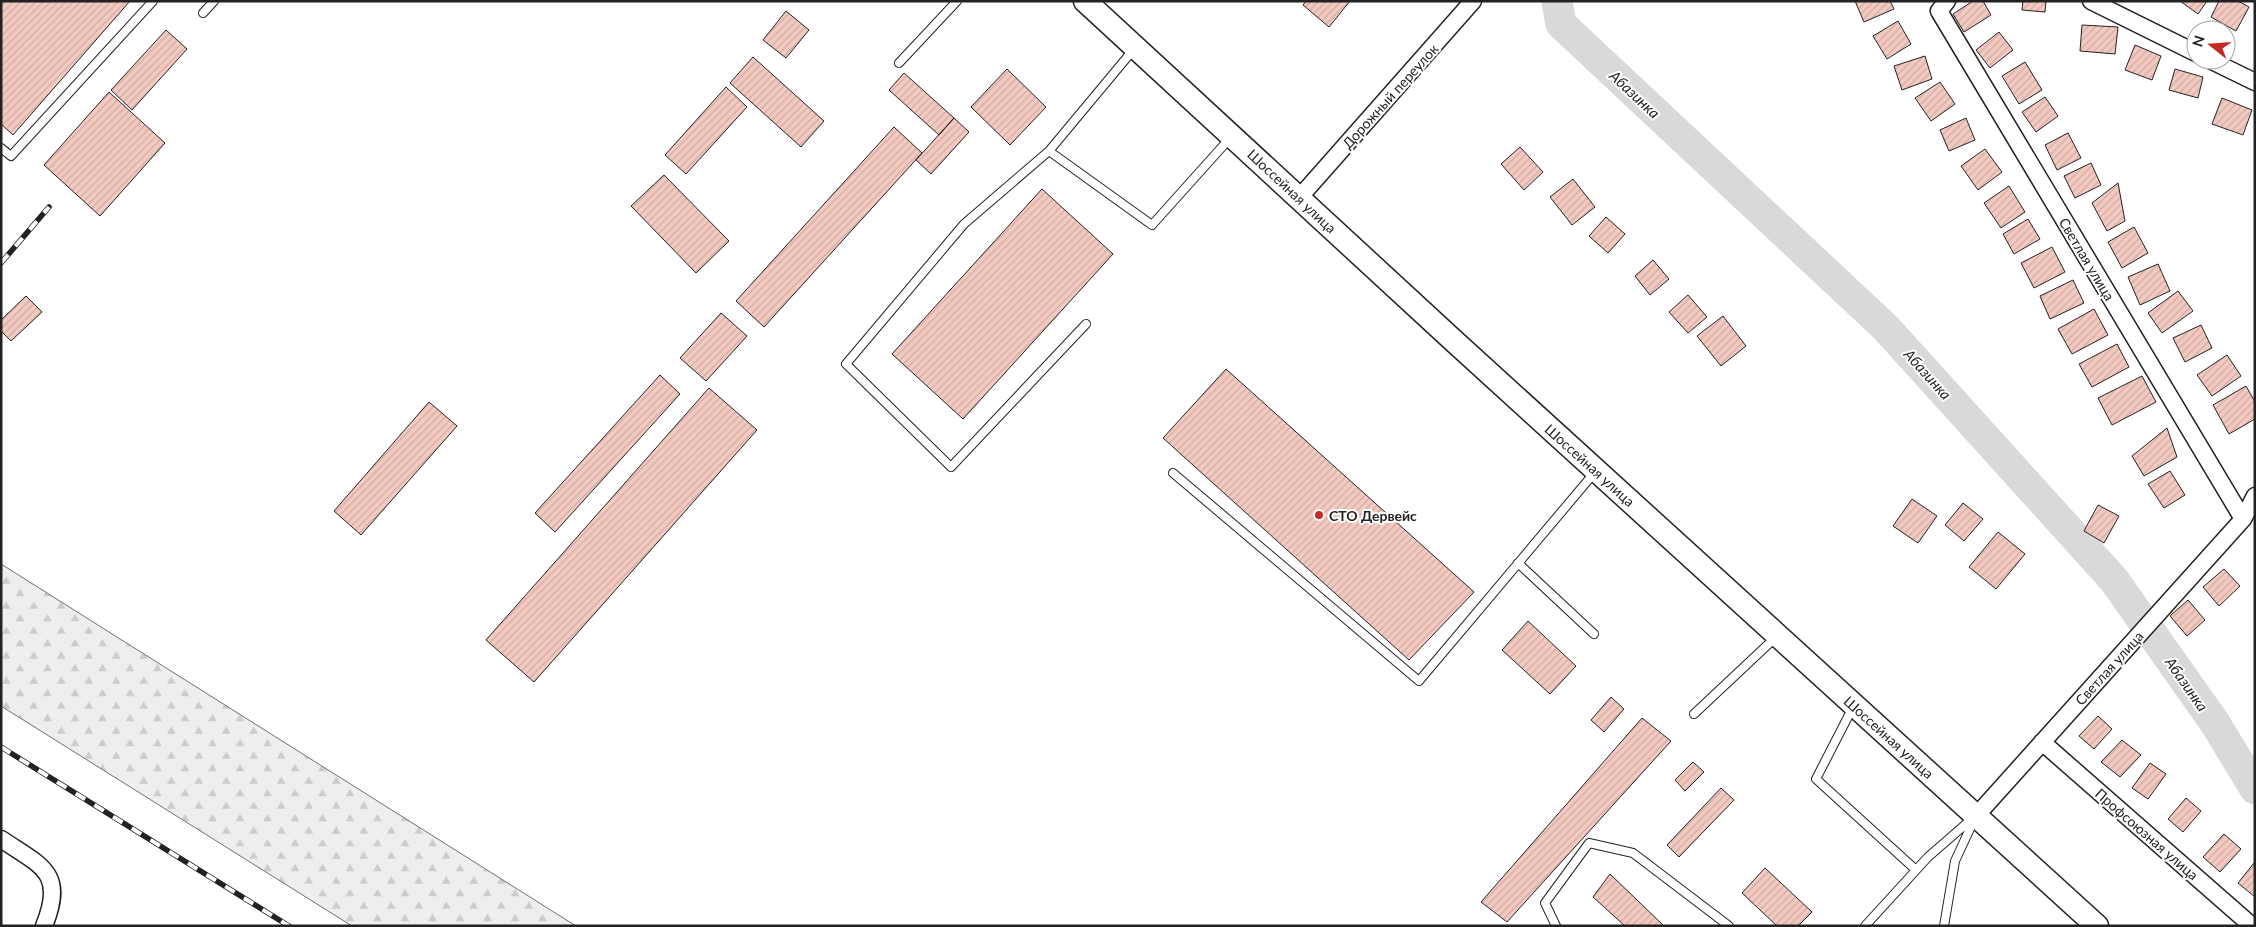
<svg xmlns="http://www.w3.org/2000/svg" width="2256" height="927" viewBox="0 0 2256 927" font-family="Lato,sans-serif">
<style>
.forest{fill:url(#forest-firs);stroke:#6f6f6f}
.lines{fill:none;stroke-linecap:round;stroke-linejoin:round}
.river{stroke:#d9d9d9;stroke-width:31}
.building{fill:url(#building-hatch);stroke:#222}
.service-casing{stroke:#222;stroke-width:10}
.minor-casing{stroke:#222;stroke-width:19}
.secondary-casing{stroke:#222;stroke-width:25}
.service{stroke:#fff;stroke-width:8}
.minor{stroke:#fff;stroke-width:16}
.secondary{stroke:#fff;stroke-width:22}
.rail-casing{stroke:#222;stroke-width:5.5}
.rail{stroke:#fff;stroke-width:4;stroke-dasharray:11;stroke-linecap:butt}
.poi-dot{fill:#c62828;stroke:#fff;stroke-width:2}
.labels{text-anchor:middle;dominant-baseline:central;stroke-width:4;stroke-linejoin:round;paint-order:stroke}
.street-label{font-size:14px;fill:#222;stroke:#fff}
.poi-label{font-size:14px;font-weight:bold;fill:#222;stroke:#fff;text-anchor:start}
.water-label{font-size:15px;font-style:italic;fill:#222;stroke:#fff}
</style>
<defs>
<pattern id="forest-firs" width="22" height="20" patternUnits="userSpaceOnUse" patternTransform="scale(1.25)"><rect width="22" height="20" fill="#eee"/><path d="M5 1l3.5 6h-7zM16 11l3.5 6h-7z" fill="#ccc"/></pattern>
<pattern id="building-hatch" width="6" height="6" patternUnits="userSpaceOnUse" patternTransform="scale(1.25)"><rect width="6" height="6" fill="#f3c9c0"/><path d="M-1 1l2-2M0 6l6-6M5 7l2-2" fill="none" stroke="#d0aca5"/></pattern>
</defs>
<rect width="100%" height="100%" fill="#fff"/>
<path class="forest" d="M1,564L576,926H352L1,706Z"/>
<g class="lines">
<path class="river" d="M1557,1L1561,24L1886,328L2114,580L2215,723L2255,789"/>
</g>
<path class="building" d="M1,1H130L13,135L1,124Z
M1306,1H1350L1329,27L1303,5Z
M1855,1H1890L1894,9L1864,22Z
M1973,1H1983L1991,15L1964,32L1953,14Z
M2023,1H2046L2045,12L2022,10Z
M2180,1H2207L2198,14Z
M2219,1H2238L2249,7L2236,31L2211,17Z
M786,11L809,30L786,58L763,40Z
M1898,21L1911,44L1887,59L1873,36Z
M2082,25L2118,27L2115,54L2080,51Z
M166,30L187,49L132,110L111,90Z
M1999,32L2013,50L1990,68L1976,50Z
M2135,45L2161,56L2152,80L2125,70Z
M1925,56L1932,79L1902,90L1894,66Z
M753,57L824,121L801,147L730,83Z
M2025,62L2042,90L2019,104L2002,76Z
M1007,69L1046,107L1010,145L971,107Z
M2175,69L2203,77L2198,98L2169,90Z
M904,73L954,118L939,135L889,90Z
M1940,82L1955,104L1931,121L1915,98Z
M726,87L747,107L686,174L665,155Z
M109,92L165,143L100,216L44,165Z
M2045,97L2058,116L2036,132L2022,112Z
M2222,98L2252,110L2243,135L2212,124Z
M954,118L969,132L931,174L916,160Z
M1966,118L1975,140L1949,151L1940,130Z
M894,127L922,153L764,327L736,301Z
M2068,133L2081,158L2057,170L2045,145Z
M1520,147L1543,172L1524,190L1501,164Z
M1985,149L2002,172L1978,190L1961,166Z
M2091,163L2101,185L2075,198L2064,176Z
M664,175L729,241L696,273L631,206Z
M1573,179L1595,207L1572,225L1550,197Z
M2118,183L2125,221L2107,231L2092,203Z
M2009,186L2025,212L2001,228L1984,203Z
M1042,189L1113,254L963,419L892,354Z
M1606,217L1625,234L1608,253L1589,236Z
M2028,219L2040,239L2014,254L2003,234Z
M2134,227L2148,253L2122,268L2108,242Z
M2052,247L2065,272L2034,288L2021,263Z
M1653,260L1669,279L1650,295L1635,276Z
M2158,264L2170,291L2140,305L2128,277Z
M2073,280L2084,303L2050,319L2040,296Z
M2178,291L2193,311L2162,333L2148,313Z
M1688,295L1707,317L1688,333L1669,312Z
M26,296L42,312L11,341L1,331V320Z
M2094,309L2108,335L2072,354L2058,329Z
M721,313L747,336L706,381L680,358Z
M1723,316L1746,346L1721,366L1697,336Z
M2201,325L2212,348L2185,362L2173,338Z
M2117,344L2129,367L2092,387L2079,364Z
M2227,355L2241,376L2212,396L2197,375Z
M1226,369L1474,592L1409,660L1163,438Z
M660,375L680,394L555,532L535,513Z
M2142,376L2156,402L2112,425L2098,398Z
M2246,386L2255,402V419L2229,434L2213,405Z
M709,388L757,430L534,682L486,640Z
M429,402L457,426L361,535L334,511Z
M2167,428L2177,457L2144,476L2132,456Z
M2170,471L2185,495L2164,508L2148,484Z
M1912,499L1937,516L1918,543L1893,526Z
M1963,503L1983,519L1964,541L1945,525Z
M2098,505L2119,516L2104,543L2084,531Z
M1998,532L2025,554L1996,589L1969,567Z
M2224,569L2240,586L2219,606L2203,587Z
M2188,600L2205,620L2187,636L2170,616Z
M1528,621L1576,666L1550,694L1502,650Z
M1611,697L1624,709L1604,732L1591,720Z
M2098,716L2112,729L2094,749L2079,736Z
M1642,718L1671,741L1507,922L1481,902Z
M2122,740L2141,755L2120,777L2101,762Z
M1693,762L1704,772L1685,791L1675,780Z
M2150,763L2166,774L2148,799L2132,788Z
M1721,788L1734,800L1679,857L1667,845Z
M2186,798L2201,811L2183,832L2168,819Z
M2224,834L2241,849L2220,872L2203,857Z
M2254,863H2255V897L2238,883Z
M1765,868L1812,912L1798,926H1777L1742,893Z
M1610,874L1664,926H1625L1593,897Z"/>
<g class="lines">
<defs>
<path id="service" d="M203,13L214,1
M899,63L957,1
M1,148L11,156L153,1
M1049,151L1134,49
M1086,324L951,467L846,364L964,224L1049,151L1152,225L1231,137
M1173,473L1419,681L1595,472
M1518,563L1594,634
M1853,707L1816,779L1916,870
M1694,714L1776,637
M1556,926L1545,903L1589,843L1633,853L1729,926
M1865,926L1928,857L1974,817
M1944,926L1955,861L1974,820"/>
<path id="minor" d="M1947,1L1939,11L2243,519
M2091,1L2196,53
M2210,60L2255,82
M1306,190L1473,1
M2042,742L2252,926
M1976,816L2243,519L2255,496
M1,839C41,866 66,872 44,926"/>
<path id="secondary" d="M1085,1L1455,342L2097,926"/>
</defs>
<use href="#service" class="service-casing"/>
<use href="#minor" class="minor-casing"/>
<use href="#secondary" class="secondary-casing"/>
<use href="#service" class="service"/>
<use href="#minor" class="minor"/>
<use href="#secondary" class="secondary"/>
<defs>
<path id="rail" d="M1,263L49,207
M1,747L289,926"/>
</defs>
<use href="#rail" class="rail-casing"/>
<use href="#rail" class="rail"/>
</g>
<circle class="poi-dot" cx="1319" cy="515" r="5"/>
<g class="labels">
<g class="street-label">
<text transform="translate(1390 96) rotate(-48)">Дорожный переулок</text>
<text transform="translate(1292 191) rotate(43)">Шоссейная улица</text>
<text transform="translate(2087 259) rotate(59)">Светлая улица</text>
<text transform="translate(1590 465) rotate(42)">Шоссейная улица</text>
<text transform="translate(2109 668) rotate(-48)">Светлая улица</text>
<text transform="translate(1889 737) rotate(42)">Шоссейная улица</text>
<text transform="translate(2147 834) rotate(41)">Профсоюзная улица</text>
</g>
<g class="poi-label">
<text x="1329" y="515">СТО Дервейс</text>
</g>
<g class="water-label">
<text transform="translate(1635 94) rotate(43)">Абазинка</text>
<text transform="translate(1928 374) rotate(48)">Абазинка</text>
<text transform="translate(2187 684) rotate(55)">Абазинка</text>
</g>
</g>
<rect width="2256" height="927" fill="none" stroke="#222222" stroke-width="5"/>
<g transform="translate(2211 45) rotate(287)"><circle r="24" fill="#ffffff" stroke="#a7a7a7"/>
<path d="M0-4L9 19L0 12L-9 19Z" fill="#c62828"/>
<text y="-8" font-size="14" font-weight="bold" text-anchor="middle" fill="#222222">N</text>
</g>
</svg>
